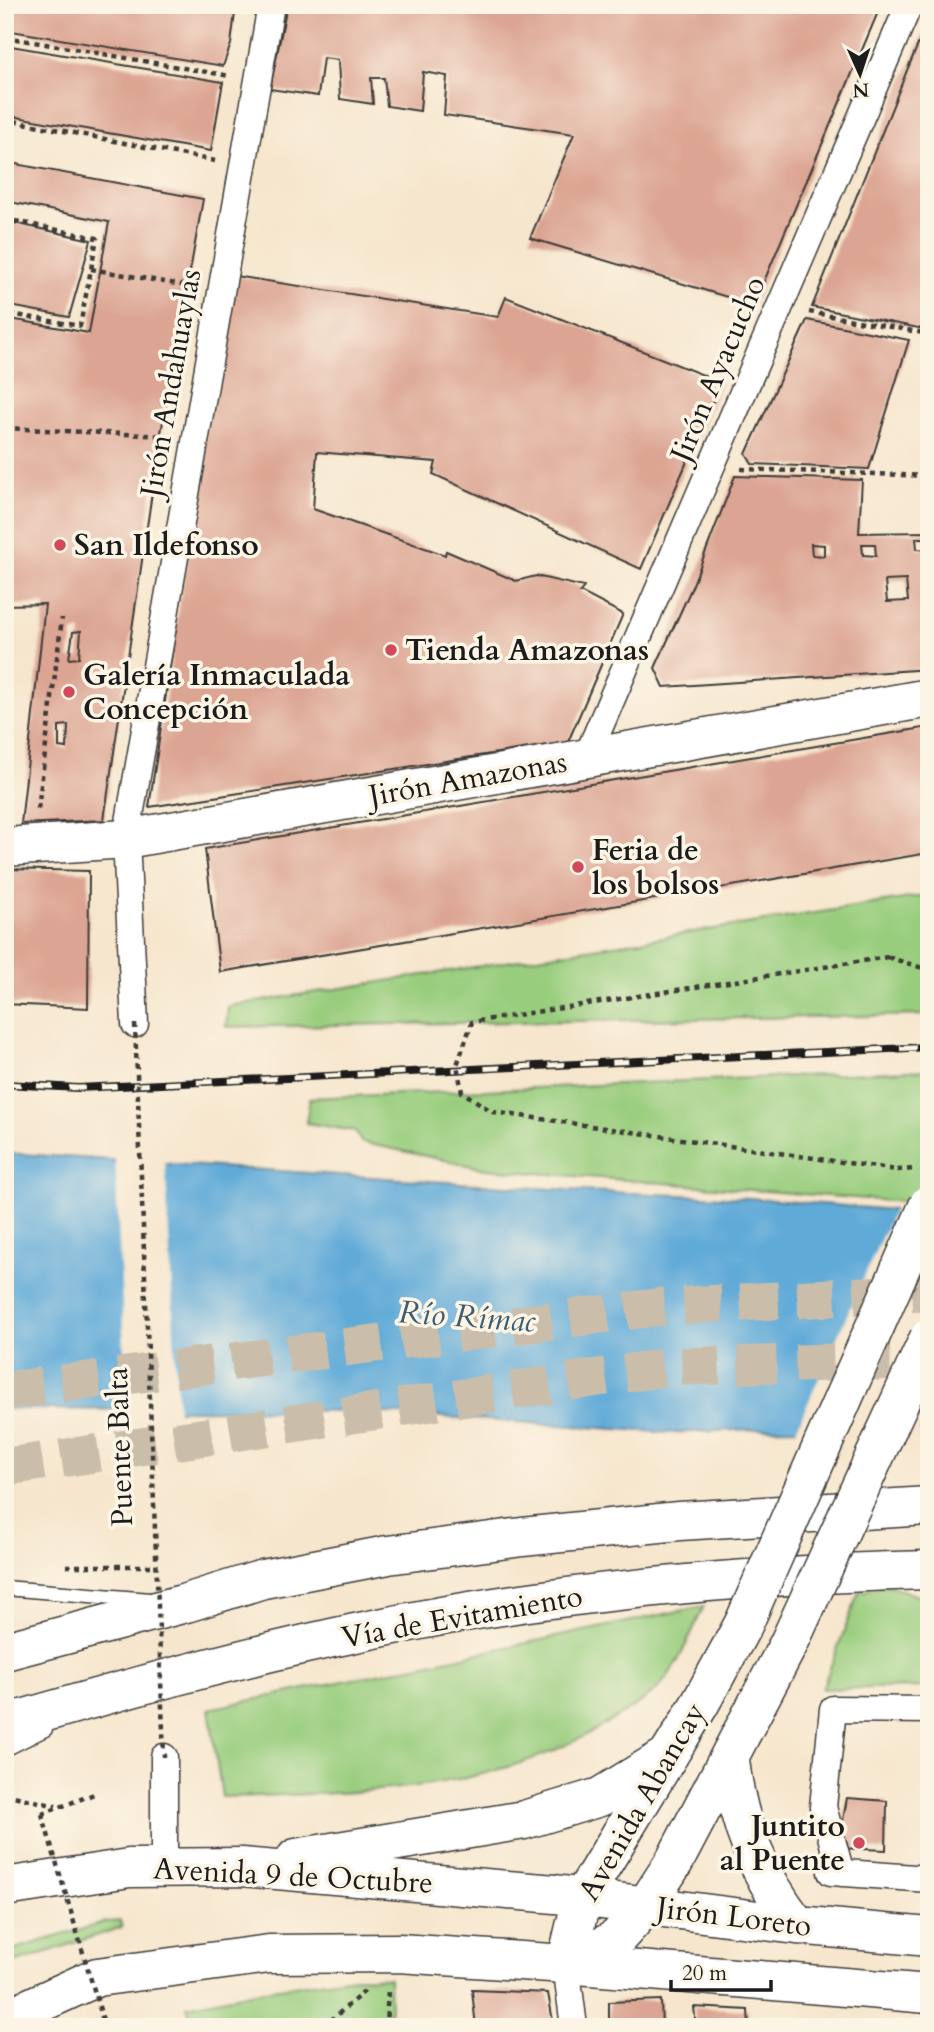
<svg xmlns="http://www.w3.org/2000/svg" width="934" height="2032" viewBox="0 0 934 2032" font-family="Cardo,serif">
<style>
.green{fill:#99cd7e;stroke:#5a744d;stroke-width:2}
.water{fill:#60aad8;stroke:#3e637a;stroke-width:2}
.pier{fill:#f6e6cd}
.building{fill:#dca492;fill-rule:evenodd}
.lines{fill:none;stroke-linecap:round;stroke-linejoin:round}
.highway-tunnel{stroke:#cabeaa;stroke-width:38;stroke-dasharray:38 19;stroke-linecap:butt}
.lane-casing{stroke:#3d3a37;stroke-width:17}
.street-casing{stroke:#3d3a37;stroke-width:29}
.secondary-casing{stroke:#3d3a37;stroke-width:41}
.primary-casing{stroke:#3d3a37;stroke-width:41}
.highway-casing{stroke:#3d3a37;stroke-width:41}
.path{stroke:#3d3a37;stroke-width:4.5;stroke-dasharray:5 5;stroke-linecap:butt}
.lane{stroke:#fff;stroke-width:14}
.street{stroke:#fff;stroke-width:26}
.secondary{stroke:#fff;stroke-width:38}
.primary{stroke:#fff;stroke-width:38}
.highway{stroke:#fff;stroke-width:38}
.rail-casing{stroke:#1c1c1c;stroke-width:8}
.rail{stroke:#fcf5e5;stroke-width:5;stroke-dasharray:16;stroke-linecap:butt}
.primary-bridge-casing{stroke:#3d3a37;stroke-width:41;stroke-linecap:butt}
.path-bridge{stroke:#3d3a37;stroke-width:4.5;stroke-dasharray:5 5;stroke-linecap:butt}
.primary-bridge{stroke:#fff;stroke-width:38}
.poi-dot{fill:#d1495b;stroke:#fcf5e5;stroke-width:2.5}
.labels{text-anchor:middle;dominant-baseline:central;stroke-width:7;stroke-linejoin:round;paint-order:stroke}
.street-label{font-size:30px;fill:#1c1c1c;stroke:#fcf5e5}
.poi-label{font-size:30px;font-weight:bold;fill:#1c1c1c;stroke:#fcf5e5;text-anchor:start}
.water-label{font-size:32px;font-style:italic;fill:#3b5c71;stroke:#fcf5e5}
</style>
<rect width="100%" height="100%" fill="#fcf5e5"/>
<filter id="ink" filterUnits="userSpaceOnUse"><feTurbulence type="fractalNoise" baseFrequency=".0143" numOctaves="2"/><feDisplacementMap in="SourceGraphic" scale="14" xChannelSelector="R" yChannelSelector="G"/><feConvolveMatrix kernelMatrix="1 2 1 2 8 2 1 2 1" color-interpolation-filters="sRGB"/></filter>
<filter id="wash" filterUnits="userSpaceOnUse"><feTurbulence type="fractalNoise" baseFrequency=".00686" numOctaves="4" result="noise"/><feDisplacementMap in="SourceGraphic" scale="28" xChannelSelector="R" yChannelSelector="G"/><feGaussianBlur stdDeviation="1.57" result="paint"/><feColorMatrix in="noise" values="0 0 0 0 0 0 0 0 0 0 0 0 0 0 0 0 0 1.4 0 .05"/><feComposite in="paint" operator="in"/></filter>
<g filter="url(#wash)">
<rect width="100%" height="100%" fill="#f6e6cd"/>
<path class="green" d="M929,895V1015L226,1027L228,1006Z
M929,1070V1204L486,1169L361,1142L355,1131L306,1123L310,1098Z
M888,1585L929,1600V1687L822,1689L859,1592Z
M704,1606C690,1635 679,1666 657,1689C643,1703 625,1712 609,1722C490,1796 357,1792 222,1797L209,1709Z
M120,1921L122,1927L5,1966V1952L106,1922Z
M354,1977L389,1978L390,2014L387,2027H193L187,2006L265,1990Z"/>
<path class="water" d="M5,1153L583,1191L749,1198L929,1213V1431L780,1428L672,1433L354,1411L5,1409Z"/>
<path class="pier" d="M115,1156L165,1158L178,1414H127Z
M895,1207L929,1210V1411L918,1434L795,1432Z"/>
<g id="blocks">
<path class="building" d="M5,5H236L231,44L223,66L5,30Z
M287,5H881L754,305L530,238L574,134L444,115L447,76L423,72L420,111L387,106L384,78H371L373,104L340,99L338,60L323,58L318,96L270,89Z
M929,19V330L812,307L908,68Z
M5,45L223,82L211,151L5,115Z
M5,162L203,199L160,438L104,820L21,824L45,604L5,605V318L89,333L109,222L5,201ZM81,631L79,658L69,659L73,632ZM68,725L67,748L59,747V726Z
M5,221L91,240L69,317L5,305Z
M235,276L498,317L506,297L721,382L641,569L433,474L436,462L317,452L313,509L445,555L446,551L516,581L536,576L584,587L580,592L623,614L568,742L149,807L204,442Z
M807,320L909,340L869,469L752,464L746,454Z
M735,476L862,480L859,533L929,532V538H916L917,549L929,550V669L664,687L655,668L692,587ZM811,544L824,545V556L812,555ZM862,544H875L876,556L863,555ZM906,580L908,601L887,602L885,581Z
M929,727V853L220,972L205,849Z
M5,869L89,871L88,1008L5,1004Z
M847,1798L887,1801L886,1850L838,1848Z
M472,1990L548,1993L554,2027H476Z
M661,2000L662,2027H609V2002Z
M694,2007L748,2010L749,2027H696Z"/>
</g>
</g>
<g filter="url(#ink)">
<use href="#blocks" fill-opacity="0" stroke="#3d3a37" stroke-width="2"/>
<g class="lines">
<path class="highway-tunnel" d="M5,1391L659,1307L929,1292
M5,1467L667,1367L929,1360"/>
<defs>
<path id="lane" d="M5,1588L150,1600
M5,1749L45,1729"/>
<path id="street" d="M586,759L909,5
M135,1024L126,839L271,5
M164,1757V1867
M831,1872L929,1879
M841,1873L823,1807L833,1709L929,1710
M566,1964L574,2027"/>
<path id="secondary" d="M5,847L126,839L929,698
M566,1964L929,1994"/>
<path id="primary" d="M730,1760C737,1823 758,1875 797,1925
M296,1858L524,1820L600,1797L669,1755
M5,1887L129,1868L242,1867L555,1894L797,1925L929,1937
M566,1964L582,1898L701,1702L744,1623
M5,2019L97,1977L269,1954L399,1953L566,1964L584,1957L617,1938L645,1907L674,1862L789,1643"/>
<path id="highway" d="M5,1651L186,1603L263,1579L388,1555L522,1537L679,1521L929,1506
M5,1724C179,1673 363,1624 543,1600C671,1583 800,1573 929,1570"/>
</defs>
<use href="#lane" class="lane-casing"/>
<use href="#street" class="street-casing"/>
<use href="#secondary" class="secondary-casing"/>
<use href="#primary" class="primary-casing"/>
<use href="#highway" class="highway-casing"/>
<path class="path" d="M5,37L230,76
M14,121L215,161
M5,219L97,238L80,326L5,313
M91,269L193,287
M809,312L929,334
M5,428L167,436
M741,469L929,476
M38,809L62,618
M888,957L929,970
M897,1170L917,1169
M66,1566H158
M5,1794L56,1806
M42,1814L94,1794
M323,2027L366,1990
M386,2027L388,1988"/>
<use href="#lane" class="lane"/>
<use href="#street" class="street"/>
<use href="#secondary" class="secondary"/>
<use href="#primary" class="primary"/>
<use href="#highway" class="highway"/>
<defs>
<path id="rail" d="M5,1084L78,1088L929,1047"/>
</defs>
<use href="#rail" class="rail-casing"/>
<use href="#rail" class="rail"/>
<defs>
<path id="primary-bridge" d="M744,1623L929,1204
M789,1643L929,1338"/>
</defs>
<use href="#primary-bridge" class="primary-bridge-casing"/>
<path class="path-bridge" d="M888,957L472,1022L457,1065L462,1092L493,1112L897,1170
M135,1024L164,1757
M42,1814L105,2027"/>
<use href="#primary-bridge" class="primary-bridge"/>
</g>
</g>
<g class="poi-dot">
<circle cx="60" cy="545" r="7"/>
<circle cx="391" cy="650" r="7"/>
<circle cx="69" cy="692" r="7"/>
<circle cx="578" cy="867" r="7"/>
<circle cx="859" cy="1843" r="7"/>
</g>
<g class="labels">
<g class="street-label">
<text transform="translate(718 369) rotate(-67)">Jirón Ayacucho</text>
<text transform="translate(171 383) rotate(-80)">Jirón Andahuaylas</text>
<text transform="translate(468 779) rotate(-10)">Jirón Amazonas</text>
<text transform="translate(120 1447) rotate(-92)">Puente Balta</text>
<text transform="translate(462 1617) rotate(-10)">Vía de Evitamiento</text>
<text transform="translate(642 1802) rotate(-60)">Avenida Abancay</text>
<text transform="translate(293 1876) rotate(3)">Avenida 9 de Octubre</text>
<text transform="translate(734 1917) rotate(7)">Jirón Loreto</text>
</g>
<g class="poi-label">
<text x="74" y="545">San Ildefonso</text>
<text x="405" y="650">Tienda Amazonas</text>
<text x="83" y="675">Galería Inmaculada<tspan x="83" dy="34">Concepción</tspan></text>
<text x="592" y="850">Feria de<tspan x="592" dy="34">los bolsos</tspan></text>
<text x="845" y="1826" text-anchor="end">Juntito<tspan x="845" dy="34">al Puente</tspan></text>
</g>
<g class="water-label">
<text transform="translate(467 1317) rotate(4)">Río Rímac</text>
</g>
</g>
<rect width="934" height="2032" fill="none" stroke="#fcf5e5" stroke-width="28"/>
<g transform="translate(860 74) rotate(177)" stroke="#fcf5e5" stroke-width="5" paint-order="stroke">
<path d="M0-5L12 26L0 18L-12 26Z" fill="#1c1c1c"/>
<text y="-10" font-size="19" font-weight="bold" text-anchor="middle" fill="#1c1c1c">N</text>
</g>
<path d="M671 1980v10h100v-10" fill="none" stroke="#1c1c1c" stroke-width="3.5"/>
<text x="682" y="1980" font-size="21" fill="#1c1c1c" stroke="#fcf5e5" stroke-width="5" paint-order="stroke">20 m</text>
</svg>
